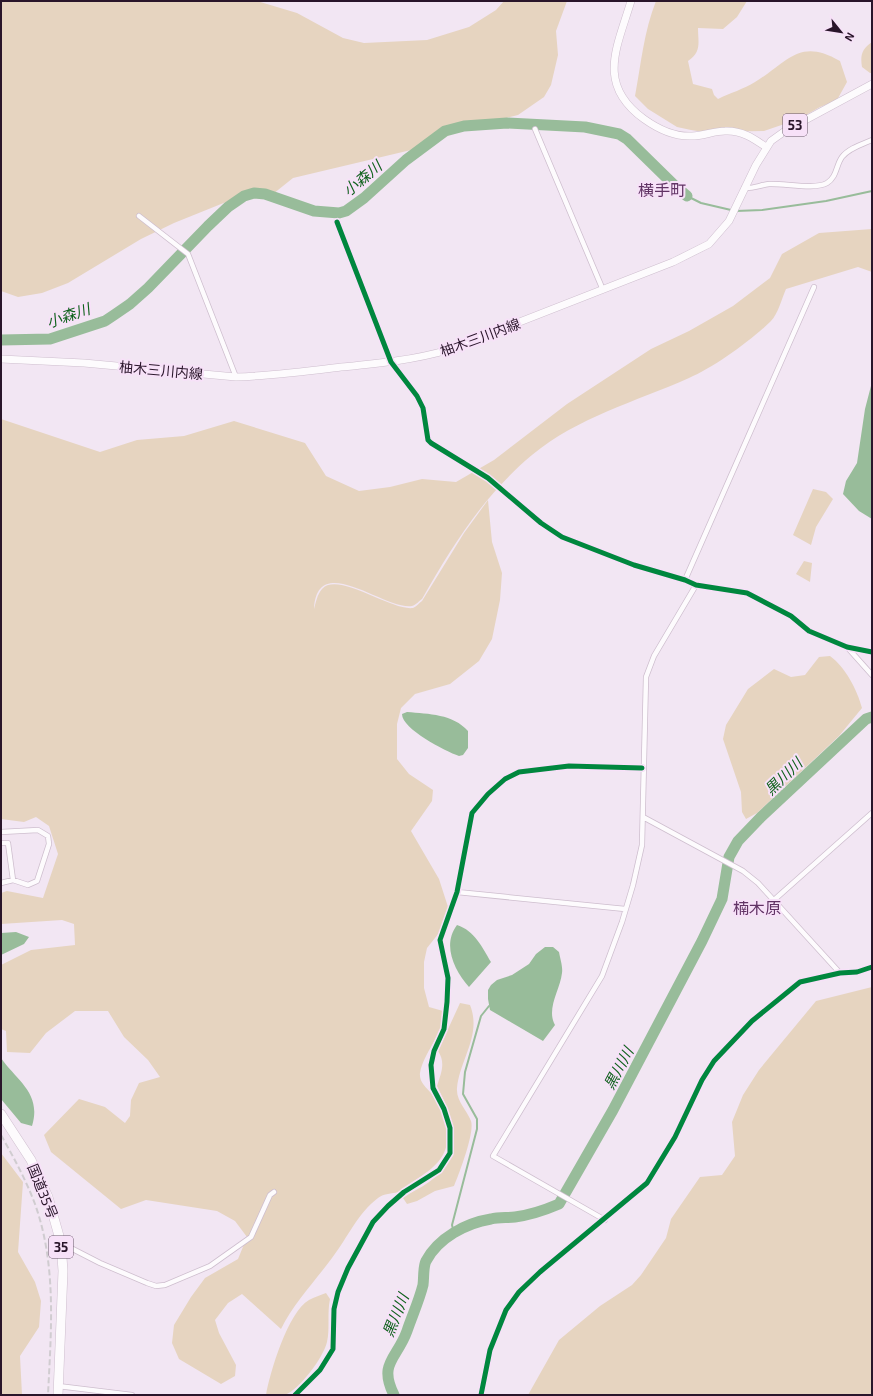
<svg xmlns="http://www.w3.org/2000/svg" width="873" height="1396" viewBox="0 0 873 1396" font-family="'Exo 2','Noto Sans JP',sans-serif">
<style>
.green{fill:#e6d4c0}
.water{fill:#98bc9a}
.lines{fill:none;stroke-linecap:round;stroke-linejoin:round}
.stream{stroke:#98bc9a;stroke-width:2}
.river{stroke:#98bc9a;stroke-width:11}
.street-casing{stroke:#cebece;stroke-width:6}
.secondary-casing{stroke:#cebece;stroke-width:8}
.primary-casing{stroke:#cebece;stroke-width:8}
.highway-casing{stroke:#cebece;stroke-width:10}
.street{stroke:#fdfbfd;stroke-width:4.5}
.secondary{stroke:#fdfbfd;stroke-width:7}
.primary{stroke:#fdfbfd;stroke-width:7}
.highway{stroke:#fdfbfd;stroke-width:9}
.rail{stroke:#d0ccd0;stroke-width:2;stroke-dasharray:6 3;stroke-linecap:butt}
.cycleway-casing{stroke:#f7e1f8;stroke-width:8}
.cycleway{stroke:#00873e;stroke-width:5}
.labels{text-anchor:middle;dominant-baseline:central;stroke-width:4;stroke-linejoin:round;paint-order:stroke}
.shield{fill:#f7e1f8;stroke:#675268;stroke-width:1}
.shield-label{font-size:13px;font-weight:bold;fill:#29152a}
.street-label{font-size:14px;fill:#29152a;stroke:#f7e1f8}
.water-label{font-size:15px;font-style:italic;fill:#10631d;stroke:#f7e1f8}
.quarter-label{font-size:16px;fill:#613364;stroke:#f7e1f8}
</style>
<rect width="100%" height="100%" fill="#f2e6f3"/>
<path class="green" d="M1,1H257L297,13L343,38L364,43L427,40L469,27L496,10L504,1H567L556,31L558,55L551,85L544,97L518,115L464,129L411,150L293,178L273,194L236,198L174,223L141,239L68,283L42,293L18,297L1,291Z
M656,1H747L737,17L723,29L698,28C698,42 702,52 688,61L693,84L712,89L714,95L718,99C730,93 744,89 755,82C788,62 799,37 840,61L847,82L837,100L820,107L799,119L764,131L704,132L691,130L677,127L648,109L635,96C641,64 644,31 656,1Z
M872,42V73H870L862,67C860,55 862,49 872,42Z
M872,229V272L858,267L786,289C782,298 778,314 771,321C752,340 713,368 689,378C635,402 578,417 532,455C484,495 452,546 422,599C419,601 416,605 412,606C384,610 317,550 314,609C316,602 317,595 322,589C338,571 391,611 413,608C416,607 419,603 422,601L464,533L488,500L492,542L502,573L500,600L492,639L479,661L450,684L415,694L401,708L397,724V759L409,774L433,790L432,801L411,831L439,879L449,910L443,928L427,948L424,962V988L429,1007L443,1011C444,1035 424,1051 420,1073C419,1082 426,1087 431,1093C440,1106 449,1125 447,1142C445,1162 426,1173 411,1183C406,1186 403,1190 398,1192C392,1194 384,1193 378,1198C358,1213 348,1237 332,1258C315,1281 294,1303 281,1329L242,1294L228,1303L215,1320L219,1333L236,1365L235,1376L221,1384L179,1359L172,1343L174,1325L191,1297L205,1278L238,1259L247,1237L235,1221L217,1211L146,1200L121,1209L51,1152L44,1135L79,1099L105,1107L125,1123L130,1116L131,1100L139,1083L160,1077L148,1060L124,1037L108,1011H75L46,1033L30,1053L7,1052L6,1031L1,1029V965L31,950L75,945L74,924L62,920L1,924V893L7,891L43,898L58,854L49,826L36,817L24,822L1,819V419L100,452L137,440L184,436L234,421L305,443L326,476L359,491L390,487L422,479L456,482L494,460L567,404L651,349L689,331L733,306L770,278L782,254L819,233Z
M813,489L826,492L833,499L816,527L811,545L793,535Z
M804,561L812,563L810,582L796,574Z
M830,656C845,667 857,689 862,708L839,736L757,813L746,819L742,812L741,792L723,739L726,725L748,689L774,669L791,677L805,675L819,657Z
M872,987V1395H528L559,1340L600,1306L632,1285L641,1275L666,1238L671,1219L700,1177L722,1175L735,1156L732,1122L743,1095L759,1070L816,1001Z
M460,1003L470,1005C482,1035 460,1059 457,1088C456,1101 467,1110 471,1121C475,1132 459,1174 454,1186L435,1191L417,1201L407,1204L403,1198C411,1192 421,1188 429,1182C467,1154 455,1122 437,1086C441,1073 446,1063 438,1051Z
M1,1153L23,1182L18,1252L35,1282L41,1301L39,1327L20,1356L22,1395H1Z
M326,1293L330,1299C327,1313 330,1329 327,1342C323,1358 300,1389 285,1395C280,1396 272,1395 266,1395C270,1372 288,1312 309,1300C314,1297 321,1295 326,1293Z"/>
<path class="water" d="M872,382V519L859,511L843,494L846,481L857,463L865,409Z
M407,712C429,714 453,714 468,731V748L463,755L459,756C445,751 402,729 402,714Z
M457,925C475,931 482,947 491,962L469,987C454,970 442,945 457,925Z
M16,932L29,937L24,944L1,955V933Z
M545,947H553L559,952C560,958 563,967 562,973C560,990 546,1009 555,1025L543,1041L490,1010L488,999V990L491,985L497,980L512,975L529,964L536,954Z
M1,1058C17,1081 42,1093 32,1126L21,1123L1,1099Z"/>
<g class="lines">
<path class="stream" d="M687,196L701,203L731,210
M736,211L762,210L826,201L872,191
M454,1233L452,1225L477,1129V1119L463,1094L465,1072L481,1016L489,1006"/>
<path class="river" d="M1,340L50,339L105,321L114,315L130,304L148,288L208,226L228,207L244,196L254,193L265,194L314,211L339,213L346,211L364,198L406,160L445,131L464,126L507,123L585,127L619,134L627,139L675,186L687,196
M394,1395C378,1363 397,1359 407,1331C412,1316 419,1301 423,1285C424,1278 423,1267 426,1261C438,1238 466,1223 491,1219C499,1217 507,1218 515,1217C530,1215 545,1210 559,1204L613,1110L702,941L722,899L729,857L738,841L761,817L866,719L872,717"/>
<defs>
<path id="street" d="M535,129L603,290
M744,188C753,189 760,185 769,184C784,183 815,190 827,183C837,177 836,165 842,157C849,148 863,144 872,140
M139,216L188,254L236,377
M337,222L391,362L417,396L423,408L428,440L431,443L488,478L541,523L562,537L634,565L685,580L696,585L747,593L791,616L809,631L847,647L872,652
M685,580L814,287
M847,647L872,675
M643,817L743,871L758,883L840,973
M1,832L38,830L48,836L49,844L37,881L28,885L13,880L1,883
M1,843H8L13,880
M457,892L625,909
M774,900L872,813
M605,1220L493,1156L602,976L622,922L633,885L642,845L646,677L654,656L696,585
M61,1243L100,1263L147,1283L156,1286L165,1285L210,1266L251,1237L270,1195L274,1192
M58,1386L132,1395
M295,1395L320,1370L333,1349L334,1309L338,1292L348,1268L373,1222L388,1206L404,1192L439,1170L450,1153V1128L444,1109L433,1088L431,1065L434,1051L444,1029L447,1002L448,978L440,940L457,892L472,813L488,794L505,779L519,772L569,766L642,768
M481,1395L490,1350L506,1310L519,1292L540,1272L647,1183L675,1137L702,1080L714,1061L752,1021L800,982L840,973L857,972L872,967"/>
<path id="secondary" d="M631,1C617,48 596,84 644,119C658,129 674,137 692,136C703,136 714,131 725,131C741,130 753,138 766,147"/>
<path id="primary" d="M1,359L84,363L236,377C268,376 301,372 333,368C372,364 410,361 448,350L673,262L709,244L729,221L756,165L771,141L785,131L872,84"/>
<path id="highway" d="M1,1114L31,1160L48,1197L61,1243L63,1271L58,1395"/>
</defs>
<use href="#street" class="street-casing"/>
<use href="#secondary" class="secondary-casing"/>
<use href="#primary" class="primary-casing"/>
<use href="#highway" class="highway-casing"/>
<use href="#street" class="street"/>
<use href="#secondary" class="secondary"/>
<use href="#primary" class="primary"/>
<use href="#highway" class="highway"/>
<path class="rail" d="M1,1135C14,1158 26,1180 35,1204C57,1266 51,1331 48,1395"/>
<defs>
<path id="cycleway" d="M337,222L391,362L417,396L423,408L428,440L431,443L488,478L541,523L562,537L634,565L685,580L696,585L747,593L791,616L809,631L847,647L872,652
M295,1395L320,1370L333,1349L334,1309L338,1292L348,1268L373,1222L388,1206L404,1192L439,1170L450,1153V1128L444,1109L433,1088L431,1065L434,1051L444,1029L447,1002L448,978L440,940L457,892L472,813L488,794L505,779L519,772L569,766L642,768
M481,1395L490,1350L506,1310L519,1292L540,1272L647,1183L675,1137L702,1080L714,1061L752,1021L800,982L840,973L857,972L872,967"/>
</defs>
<use href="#cycleway" class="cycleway-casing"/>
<use href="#cycleway" class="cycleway"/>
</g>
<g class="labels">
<g class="shield">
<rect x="783" y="114" width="24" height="22" rx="3"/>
<rect x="49" y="1236" width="24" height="22" rx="3"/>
</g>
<g class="shield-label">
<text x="795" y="125">53</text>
<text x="61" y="1247">35</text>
</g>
<g class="street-label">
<text transform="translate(480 337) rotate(-20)">柚木三川内線</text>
<text transform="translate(161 370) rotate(5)">柚木三川内線</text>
<text transform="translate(43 1191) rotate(68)">国道35号</text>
</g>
<g class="water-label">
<text transform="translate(362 178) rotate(-40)">小森川</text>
<text transform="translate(68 315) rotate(-19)">小森川</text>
<text transform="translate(783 776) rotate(-44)">黒川川</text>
<text transform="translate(618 1068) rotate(-62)">黒川川</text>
<text transform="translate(395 1315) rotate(-68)">黒川川</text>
</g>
<g class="quarter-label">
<text x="662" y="189">横手町</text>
<text x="757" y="907">楠木原</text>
</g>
</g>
<rect width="873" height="1396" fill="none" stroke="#29152a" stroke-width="4"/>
<g transform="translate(841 32) rotate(120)" stroke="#f7e1f8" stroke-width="3" paint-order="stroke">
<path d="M0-3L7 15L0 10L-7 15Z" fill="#29152a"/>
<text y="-6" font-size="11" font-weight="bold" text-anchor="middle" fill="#29152a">N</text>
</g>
</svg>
